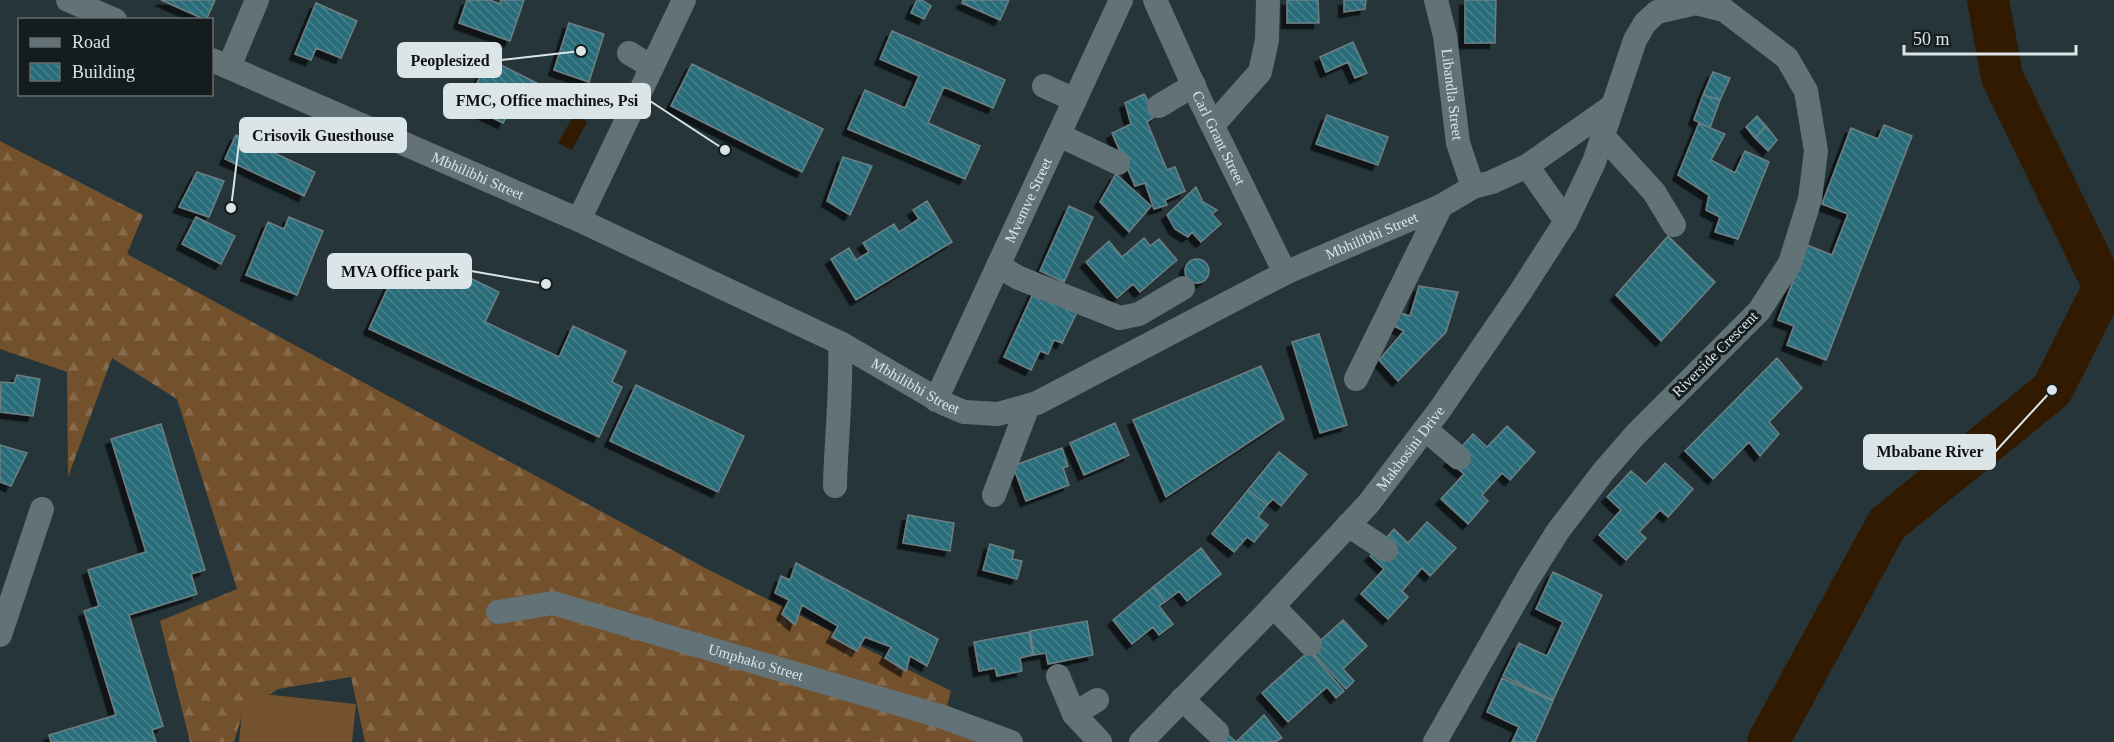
<svg xmlns="http://www.w3.org/2000/svg" width="2114" height="742" viewBox="0 0 2114 742" font-family="'Times New Roman',serif">
<style>
.forest{fill:url(#forest-firs)}
.pitch{fill:#74522f}
.water{fill:#321a00}
.lines{fill:none;stroke-linecap:round;stroke-linejoin:round}
.river{stroke:#321a00;stroke-width:42}
.building{fill:url(#building-back-hatch);stroke:#6e7f83;stroke-width:1.5;filter:url(#shadow)}
.minor{stroke:#627276;stroke-width:24}
.labels{text-anchor:middle;dominant-baseline:central;stroke-width:6;stroke-linejoin:round;paint-order:stroke}
.street-label{font-size:15px;fill:#dbe4e6;stroke:#151c1d}
.leader{fill:none;stroke:#dbe4e6;stroke-width:2}
.callout-dot{fill:#dbe4e6;stroke:#151c1d;stroke-width:2}
.callout{fill:#dbe4e6;stroke:#dbe4e6;stroke-width:2}
.callout-label{font-size:16px;text-anchor:middle;font-weight:bold;fill:#111}
</style>
<defs>
<pattern id="forest-firs" width="22" height="20" patternUnits="userSpaceOnUse" patternTransform="scale(1.5)"><rect width="22" height="20" fill="#74512d"/><path d="M5 1l3.5 6h-7zM16 11l3.5 6h-7z" fill="#876a4b"/></pattern>
<pattern id="building-back-hatch" width="6" height="6" patternUnits="userSpaceOnUse" patternTransform="scale(1.5)"><rect width="6" height="6" fill="#2a6d7a"/><path d="M-1 5l2 2M0 0l6 6M5-1l2 2" fill="none" stroke="#48828d"/></pattern>
<filter id="shadow"><feDropShadow dx="-5.5" dy="5.5" stdDeviation="0" flood-color="#0009"/></filter>
</defs>
<rect width="100%" height="100%" fill="#263539"/>
<path class="forest" d="M0,141L143,215L127,254L709,570L951,691L944,717L1011,742H365L351,677L278,689L243,712L234,742H190L160,621L237,589L177,399L112,358L68,477L67,372L0,349Z"/>
<path class="pitch" d="M244,692L356,704L352,742H239Z"/>
<path class="water" d="M574,115L587,122L572,150L558,143Z"/>
<g class="lines">
<path class="river" d="M1768,742L1887,524L2052,390L2104,287L2002,77L1988,0"/>
</g>
<path class="building" d="M161,0H215L206,20Z
M467,0H490L500,4L501,0H524L510,41L459,23Z
M917,0H922L931,6L924,19L911,13Z
M963,0H1009L1000,20L962,3Z
M1287,0H1318L1319,23H1287Z
M1344,0H1366L1365,9L1344,12Z
M1465,0H1496L1495,43H1465Z
M316,3L357,21L341,58L316,48L311,60L295,54Z
M569,23L604,34L589,82L554,70Z
M892,31L1005,80L993,108L944,87L928,123L980,146L965,179L848,129L865,90L905,108L919,76L880,59Z
M1353,42L1367,73L1355,78L1348,62L1326,72L1320,57Z
M489,59L537,83L526,105L515,100L503,123L466,105Z
M692,64L823,129L802,172L671,106Z
M1713,72L1730,78L1720,100L1703,95Z
M1144,94L1157,115L1147,122L1167,170L1175,167L1185,191L1165,200L1167,205L1154,209L1145,183L1135,186L1112,133L1131,124L1125,103Z
M1703,95L1720,100L1710,128L1694,120Z
M1327,115L1388,137L1378,165L1316,144Z
M1757,116L1766,126L1755,138L1746,127Z
M1699,123L1725,134L1711,160L1735,173L1745,151L1769,162L1738,239L1715,232L1720,217L1706,210L1709,195L1678,175Z
M1884,125L1912,136L1826,360L1787,345L1794,326L1778,320L1807,245L1832,255L1848,214L1822,204L1851,128L1878,139Z
M1766,126L1777,140L1768,151L1755,138Z
M236,135L315,172L304,196L225,159Z
M843,157L872,166L850,215L827,201Z
M197,172L224,181L209,217L179,207Z
M1116,174L1151,206L1129,232L1100,202Z
M1196,187L1203,202L1217,210L1212,214L1221,224L1201,242L1192,232L1188,237L1175,229L1167,215Z
M927,201L952,242L856,300L831,259L849,248L856,260L869,252L863,243L894,224L899,232L919,219L913,210Z
M1069,206L1093,217L1064,282L1040,271Z
M196,217L235,236L221,264L182,244Z
M289,217L323,231L297,295L246,275L268,222L284,229Z
M1668,236L1715,282L1661,341L1616,295Z
M1144,238L1150,246L1159,239L1177,260L1140,292L1133,284L1117,298L1086,262L1109,241L1122,257Z
M1185 271a12 12 0 1 1 24 0a12 12 0 1 1-24 0Z
M441,264L499,292L485,322L559,357L573,326L626,351L612,382L622,387L599,437L369,329L392,279L409,287L419,266L436,274Z
M1419,286L1458,292L1446,332L1398,381L1379,360L1404,331L1392,325L1398,312L1410,316Z
M1036,287L1079,308L1062,343L1054,340L1048,354L1040,351L1031,370L1004,357Z
M1319,334L1347,425L1320,433L1292,342Z
M1777,358L1802,388L1769,422L1779,434L1760,456L1749,442L1713,479L1685,451Z
M1261,366L1284,419L1166,497L1133,420Z
M17,375L40,379L33,416L0,412L1,382L14,383Z
M636,385L744,436L718,492L610,441Z
M1115,423L1129,455L1084,475L1070,443Z
M161,424L205,570L191,574L197,594L129,615L163,726L152,730L156,742H51L49,735L116,715L84,611L99,606L88,570L146,552L111,439Z
M1507,426L1535,452L1510,480L1502,473L1482,495L1488,501L1468,524L1441,499L1464,474L1449,461L1473,434L1487,447Z
M0,445L27,453L11,486L0,482Z
M1062,448L1068,466L1063,468L1069,485L1026,501L1013,466Z
M1279,452L1307,474L1281,506L1273,499L1267,505L1248,490Z
M1665,463L1693,489L1668,517L1660,510L1639,532L1646,538L1626,560L1599,535L1621,510L1607,497L1631,471L1646,484Z
M1248,490L1267,505L1258,517L1268,525L1254,542L1247,537L1234,552L1212,534Z
M908,515L954,523L950,551L903,543Z
M1427,522L1456,548L1430,576L1422,568L1402,591L1408,597L1388,619L1361,594L1384,569L1370,556L1394,529L1408,543Z
M990,544L1014,551L1012,559L1022,561L1017,579L983,570Z
M1201,548L1221,574L1187,601L1179,591L1165,602L1153,587Z
M796,563L938,639L927,666L910,656L906,671L885,658L891,647L865,637L857,651L832,637L838,626L802,605L795,625L782,614L789,600L775,593L781,576L790,580Z
M1553,572L1602,595L1553,700L1503,676L1519,643L1547,656L1563,622L1536,609Z
M1153,587L1165,602L1159,606L1173,624L1159,635L1153,627L1132,644L1113,620Z
M1343,620L1367,646L1343,669L1354,681L1346,689L1310,650Z
M1087,621L1093,655L1048,664L1046,653L1034,655L1030,631Z
M1029,632L1033,655L1020,658L1022,671L997,676L995,668L979,671L974,642Z
M1309,651L1344,691L1336,698L1327,687L1288,722L1262,693Z
M1502,678L1553,701L1535,742H1512L1519,727L1487,712Z
M1264,715L1282,738L1275,742H1216L1225,732L1236,742Z"/>
<g class="lines">
<g class="minor">
<path d="M68,0L115,20"/>
<path id="s1" d="M1155,0L1201,102L1285,273"/>
<path id="s2" d="M1436,0L1445,36L1458,143L1473,187"/>
<path d="M629,53L652,67"/>
<path id="s3" d="M212,60L579,220L840,343L945,404L964,412L998,414L1037,403L1285,273L1441,206L1473,187L1492,182L1527,166L1611,107"/>
<path d="M229,67L257,0"/>
<path d="M1044,86L1075,100"/>
<path d="M1159,106L1194,85"/>
<path d="M1213,125L1260,72L1267,40L1268,0"/>
<path d="M1059,135L1118,163"/>
<path d="M1602,135L1654,192L1674,225"/>
<path d="M1527,166L1566,221"/>
<path d="M579,220L684,0"/>
<path d="M998,266L1019,278L1120,318L1139,314L1183,288"/>
<path d="M1356,379L1441,206"/>
<path id="s4" d="M936,400L1121,0"/>
<path d="M1425,429L1459,458"/>
<path d="M835,486C836,438 842,391 840,343"/>
<path d="M994,495L1028,406"/>
<path d="M1348,525L1386,550"/>
<path d="M1273,606L1310,644"/>
<path id="s5" d="M498,612L553,603L943,717L1011,742"/>
<path d="M0,635L42,509"/>
<path d="M1058,676L1074,714L1100,742"/>
<path d="M1182,699L1217,732"/>
<path d="M1074,714L1097,700"/>
<path id="s6" d="M1141,742L1262,618L1369,503L1441,408L1519,294L1566,221L1594,162L1635,40L1645,23L1657,12L1696,3L1724,10L1787,58L1806,91L1816,151L1810,199L1790,263L1759,311L1635,435L1603,472L1558,531L1529,577L1435,742"/>
</g>
</g>
<g class="labels">
<g class="street-label">
<text stroke="none"><textPath href="#s2" startOffset="96">Libandla Street</textPath></text>
<text stroke="none"><textPath href="#s1" startOffset="152">Carl Grant Street</textPath></text>
<text stroke="none"><textPath href="#s3" startOffset="290">Mbhilibhi Street</textPath></text>
<text stroke="none"><textPath href="#s4" startOffset="220">Mvemve Street</textPath></text>
<text stroke="none"><textPath href="#s3" startOffset="1280">Mbhilibhi Street</textPath></text>
<text transform="translate(1715 354) rotate(-45)">Riverside Crescent</text>
<text stroke="none"><textPath href="#s3" startOffset="776">Mbhilibhi Street</textPath></text>
<text stroke="none"><textPath href="#s6" startOffset="399">Makhosini Drive</textPath></text>
<text stroke="none"><textPath href="#s5" startOffset="267">Umphako Street</textPath></text>
</g>
</g>
<path class="leader" d="M581 51L501 60M725 150L650 101M231 208L240 135M546 284L471 271M2052 390L1995 452"/>
<g class="callout-dot">
<circle cx="581" cy="51" r="6"/>
<circle cx="725" cy="150" r="6"/>
<circle cx="231" cy="208" r="6"/>
<circle cx="546" cy="284" r="6"/>
<circle cx="2052" cy="390" r="6"/>
</g>
<g class="callout">
<rect x="398" y="43" width="103" height="34" rx="6"/>
<rect x="444" y="84" width="206" height="34" rx="6"/>
<rect x="240" y="118" width="166" height="34" rx="6"/>
<rect x="328" y="254" width="143" height="34" rx="6"/>
<rect x="1864" y="435" width="131" height="34" rx="6"/>
</g>
<g class="callout-label">
<text x="450" y="66">Peoplesized</text>
<text x="547" y="106">FMC, Office machines, Psi</text>
<text x="323" y="141">Crisovik Guesthouse</text>
<text x="400" y="277">MVA Office park</text>
<text x="1930" y="457">Mbabane River</text>
</g>
<rect x="18" y="18" width="195" height="78" fill="#151c1d" stroke="#646c6d" stroke-width="1.5"/>
<rect x="30" y="38" width="30" height="9" fill="#627276" stroke="#646c6d" stroke-width="1.5"/>
<text x="72" y="48" font-size="18" fill="#dbe4e6">Road</text>
<rect x="30" y="63" width="30" height="18" fill="url(#building-back-hatch)" stroke="#646c6d" stroke-width="1.5"/>
<text x="72" y="78" font-size="18" fill="#dbe4e6">Building</text>
<path d="M1904 45v9h172v-9" fill="none" stroke="#dbe4e6" stroke-width="3"/>
<text x="1913" y="45" font-size="18" fill="#dbe4e6" stroke="#151c1d" stroke-width="4.5" paint-order="stroke">50 m</text>
</svg>
